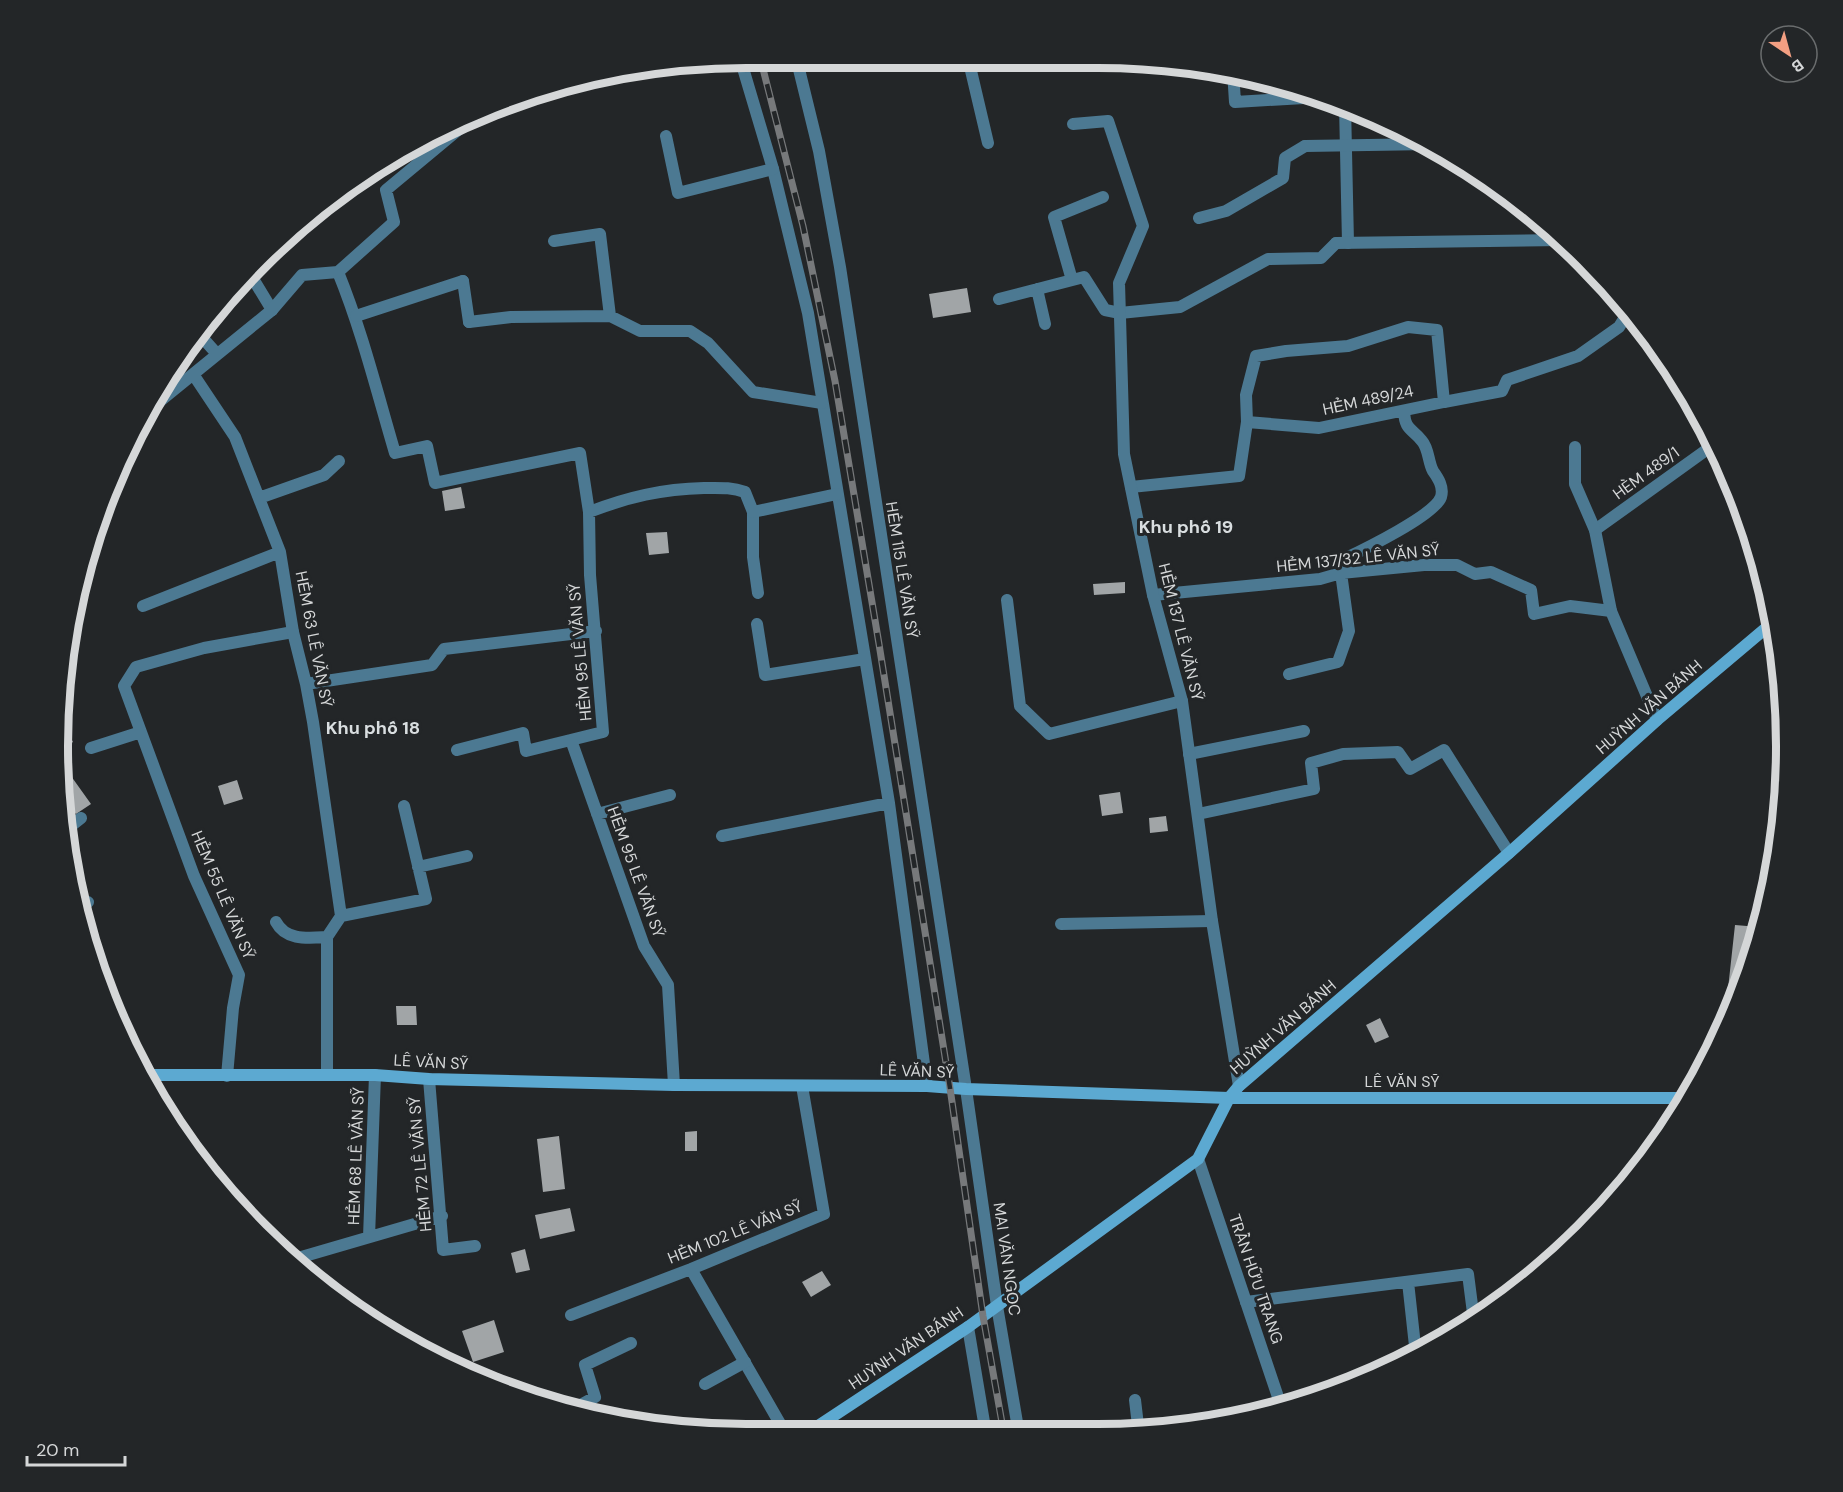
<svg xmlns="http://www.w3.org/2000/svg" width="1843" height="1492" viewBox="0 0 1843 1492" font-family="'DM Sans',sans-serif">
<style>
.building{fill:#a1a5a7}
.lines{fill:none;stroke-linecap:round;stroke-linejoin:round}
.lane{stroke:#4c7992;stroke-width:12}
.street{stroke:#4c7992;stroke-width:12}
.secondary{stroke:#5ca9d1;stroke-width:12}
.rail-casing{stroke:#77797b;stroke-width:7}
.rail{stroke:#232628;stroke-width:4.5;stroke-dasharray:14;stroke-linecap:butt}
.labels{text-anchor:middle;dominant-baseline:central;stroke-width:6;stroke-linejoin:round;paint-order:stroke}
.street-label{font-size:16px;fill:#d5d7d8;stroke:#232628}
.neighbourhood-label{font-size:18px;font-weight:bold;fill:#d9dee0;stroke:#232628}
.rim{fill:none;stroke:#d5d7d8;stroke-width:8}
</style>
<rect width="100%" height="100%" fill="#232628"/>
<path class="building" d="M967,288L971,312L933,318L929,294Z
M461,487L465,508L445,511L442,491Z
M667,532L669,553L649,555L646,533Z
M1125,582V593L1094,595L1093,584Z
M61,735L73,741L63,763Z
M71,776L91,804L76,814L65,799L64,781Z
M237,780L243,799L224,805L218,786Z
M1120,792L1123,813L1102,816L1099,795Z
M1166,816L1168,831L1150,833L1149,818Z
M1735,925L1759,927L1750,967L1735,999L1727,998Z
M396,1006H416L417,1025H397Z
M1380,1018L1389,1037L1375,1043L1366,1025Z
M697,1131V1151H685V1132Z
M559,1136L565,1189L543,1192L537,1139Z
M570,1208L575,1231L540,1239L535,1215Z
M525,1249L530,1270L516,1273L511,1253Z
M822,1271L831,1285L811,1297L802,1282Z
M494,1320L504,1352L473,1362L462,1331Z"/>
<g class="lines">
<path class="lane" d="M740,58L773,169L808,313L889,803L927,1086
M968,58L988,143
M1233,71L1235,102L1321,97
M1345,105L1348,243
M1199,218L1226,211L1283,178L1285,158L1305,146
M249,272L272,310
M338,272C362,331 377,392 395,453L427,446L435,483L580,453L589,512
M1072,280L1054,217L1103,197
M463,281L469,322
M1037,289L1045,324
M999,299L1084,277L1105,310L1120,313L1180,307L1268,259L1321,258L1336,243
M1131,487L1239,476L1247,422L1319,428L1444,402L1437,330L1408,327L1348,346L1286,351L1256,356L1246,395L1247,422
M753,512V557L758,593
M1595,530L1716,443
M1153,595L1320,579L1341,573L1424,565H1457L1475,574L1491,572L1531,590L1534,614L1570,606L1611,611
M1007,600L1020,706L1049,734L1182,701
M757,624L765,675L865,659
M1289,674L1338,662L1349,631L1341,573L1344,559C1363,550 1435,515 1441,497C1444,487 1438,478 1433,471C1428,462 1429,449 1422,441C1412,428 1405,431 1404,411
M91,748L141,732
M1189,754L1304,731
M1198,814L1314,789L1311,763L1343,754L1398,752L1410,769L1444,750L1509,853
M67,829L81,818
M722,836L889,803
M1061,924L1212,921
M227,1076L233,1008L239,975L194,876L124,686L136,667L204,648L293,632
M429,1079L443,1250L475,1246
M966,1089L997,1306L1019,1434
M369,1237L375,1075
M291,1260L442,1216
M691,1269L786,1434
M1408,1282L1416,1355
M1246,1302L1468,1274L1473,1313L1488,1310
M571,1315L691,1269L824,1214L802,1086
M968,1327L986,1434
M1135,1400L1139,1434
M568,1412L595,1397L585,1365L631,1343"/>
<path class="street" d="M796,57L819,151L840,267L966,1089
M798,63L844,57
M1073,124L1108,121L1143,226L1119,283L1124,454L1153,595L1182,701L1212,921L1239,1086
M666,136L678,193L773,169
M1305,146L1431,144
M554,241L600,234L610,316
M1336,243L1563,240
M356,316L463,281
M469,322L511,317L610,316L640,331H690L708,343L753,392L822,403
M200,335L217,354
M193,374L235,437L280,552L293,632L306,684L313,722L341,916L327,937V1075
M1444,402L1502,391L1507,380L1578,356L1619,327L1629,311
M144,414L272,310L302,275L338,272L394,222L386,190L469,121
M1575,447V484L1595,530L1611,611L1657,720
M259,498L324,475L339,461
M143,606L280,552
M306,684L432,665L444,649L596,631
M571,740L644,946L668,985L674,1085
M457,750L523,733L526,751L603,732L590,575L589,512C628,497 662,489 704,488C719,488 731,487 745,492L753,512L837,494
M597,814L670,795
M418,867L467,856
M79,905L88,902
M341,916L426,899L404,806
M276,922C286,941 308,938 327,937
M1198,1159L1282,1409
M705,1384L745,1362"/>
<path class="secondary" d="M144,1075H375L429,1079L674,1085L927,1086L966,1089L1229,1098H1688
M806,1434L968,1327L1198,1159L1229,1098L1239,1086L1509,853L1657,720L1772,623"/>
<defs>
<path id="rail" d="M760,57L803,226L835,381L879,644L950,1088L983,1316L1004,1434"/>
</defs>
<use href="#rail" class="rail-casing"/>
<use href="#rail" class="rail"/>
</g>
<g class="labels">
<g class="street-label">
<text transform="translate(1368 400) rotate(-12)">HẺM 489/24</text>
<text transform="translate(1646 473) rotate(-36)">HÈM 489/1</text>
<text transform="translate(1358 558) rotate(-6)">HẺM 137/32 LÊ VĂN SỸ</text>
<text transform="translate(902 570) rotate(81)">HẺM 115 LÊ VĂN SỸ</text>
<text transform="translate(1181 632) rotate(76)">HẺM 137 LÊ VĂN SỸ</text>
<text transform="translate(314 639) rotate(79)">HẺM 63 LÊ VĂN SỸ</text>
<text transform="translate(580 652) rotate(-95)">HẺM 95 LÊ VĂN SỸ</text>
<text transform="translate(1649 707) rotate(-41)">HUỲNH VĂN BÁNH</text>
<text transform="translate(636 872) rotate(70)">HẺM 95 LÊ VĂN SỸ</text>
<text transform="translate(223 895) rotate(67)">HẺM 55 LÊ VĂN SỸ</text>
<text transform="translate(1283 1027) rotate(-41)">HUỲNH VĂN BÁNH</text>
<text transform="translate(431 1062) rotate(3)">LÊ VĂN SỸ</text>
<text transform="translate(917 1071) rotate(2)">LÊ VĂN SỸ</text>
<text x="1402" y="1081">LÊ VĂN SỸ</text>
<text transform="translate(356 1156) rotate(-88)">HẺM 68 LÊ VĂN SỸ</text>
<text transform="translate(420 1164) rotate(-95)">HẺM 72 LÊ VĂN SỸ</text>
<text transform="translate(735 1232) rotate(-22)">HẺM 102 LÊ VĂN SỸ</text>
<text transform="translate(1007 1259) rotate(82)">MAI VĂN NGỌC</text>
<text transform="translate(1256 1279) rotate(71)">TRẦN HỮU TRANG</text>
<text transform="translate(906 1348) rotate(-34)">HUỲNH VĂN BÁNH</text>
</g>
<g class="neighbourhood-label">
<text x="1186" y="527">Khu phố 19</text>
<text x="373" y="728">Khu phố 18</text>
</g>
</g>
<path d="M0 0H1843V1492H0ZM746 68H1098A678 678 0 0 1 1776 746V746A678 678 0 0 1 1098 1424H746A678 678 0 0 1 68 746V746A678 678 0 0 1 746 68Z" fill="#232628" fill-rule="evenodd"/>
<path class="rim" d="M746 68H1098A678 678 0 0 1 1776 746V746A678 678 0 0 1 1098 1424H746A678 678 0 0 1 68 746V746A678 678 0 0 1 746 68Z"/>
<g transform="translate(1789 54) rotate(144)"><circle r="28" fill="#232628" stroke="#6a6d6e" stroke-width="1.5"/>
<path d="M0-4.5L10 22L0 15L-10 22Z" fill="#f39f82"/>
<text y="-9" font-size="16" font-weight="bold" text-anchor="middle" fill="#d5d7d8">B</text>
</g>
<path d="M27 1456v9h98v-9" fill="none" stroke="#d5d7d8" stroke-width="3"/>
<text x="36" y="1456" font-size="18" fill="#d5d7d8" stroke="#232628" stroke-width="4.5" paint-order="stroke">20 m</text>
</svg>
